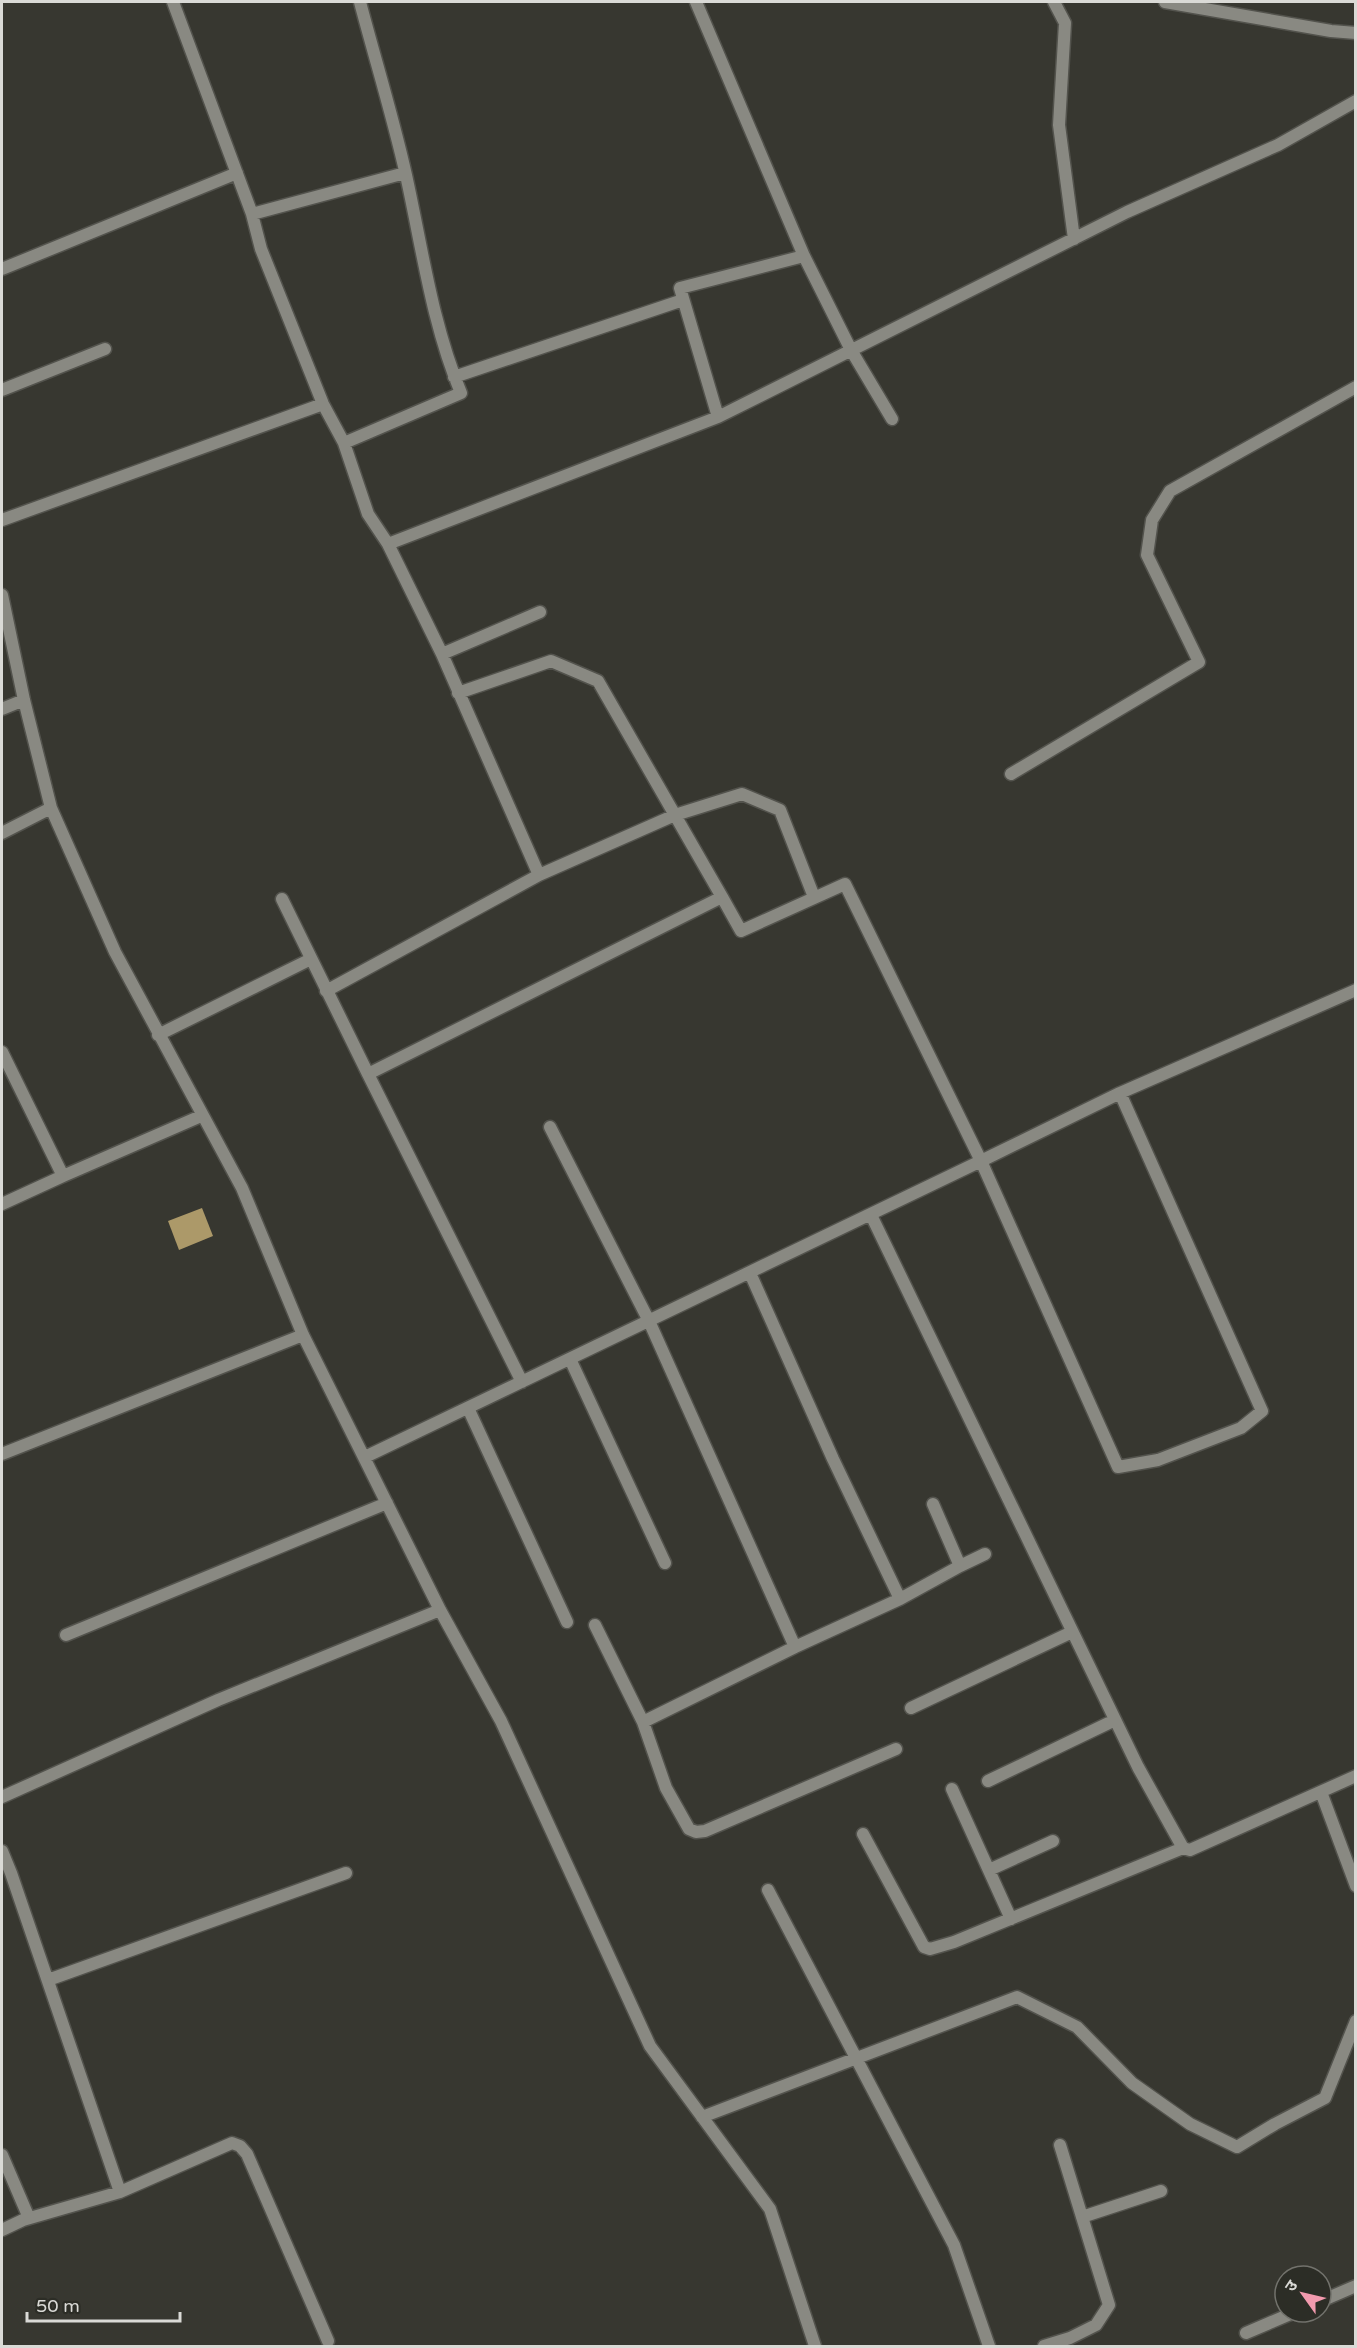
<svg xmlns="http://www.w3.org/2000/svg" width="1357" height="2348" viewBox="0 0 1357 2348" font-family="'Varela Round','Noto Sans Devanagari',sans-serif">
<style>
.building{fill:#ac9969}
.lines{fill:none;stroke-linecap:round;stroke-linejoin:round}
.minor-casing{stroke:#53534d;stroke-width:15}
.tertiary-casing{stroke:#53534d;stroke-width:15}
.minor{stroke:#898982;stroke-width:12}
.tertiary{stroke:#898982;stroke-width:12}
</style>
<rect width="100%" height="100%" fill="#373730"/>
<path class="building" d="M202,1208L213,1236L179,1250L168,1221Z"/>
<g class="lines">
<defs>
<path id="minor" d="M173,2L252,214L261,249L323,404L344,443L368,514L388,544L718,417L1127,212L1278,145L1356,101
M696,2L804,256L851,350L892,419
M1054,2L1065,23L1059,125L1074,239
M252,214L405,173
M2,269L237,173
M454,377L683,300
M2,390L105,349
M718,417L680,288L804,256
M344,443L461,393C432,324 422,247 406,175C393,117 375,59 360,2
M2,520L323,404
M2,595L24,700L51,808L115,952L242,1188L303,1335L440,1610L501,1721L650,2046L770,2209L815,2346
M442,654L540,612
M458,693L551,661L598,681L722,897
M2,709L24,700
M1011,774L1199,662L1147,555L1152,520L1170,491L1356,387
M2,833L51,808
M539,875L675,815L742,794L780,810L814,897
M282,899L368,1074
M326,991L539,875L442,654L388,544
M158,1035L311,959
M2,1052L63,1176L201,1116
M1120,1093L1262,1411L1241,1428L1158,1460L1118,1467L981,1161L1120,1093L1356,990
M550,1127L649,1321L795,1647
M2,1204L63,1176
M871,1215L1138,1767L1183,1848L1190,1850L1356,1776
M750,1273L833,1459L900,1599
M570,1359L665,1563
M468,1408L567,1622
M2,1454L303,1335
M365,1457L981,1161L845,884L741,931L722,897L368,1074L522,1382
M960,1566L985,1554
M595,1625L643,1722L666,1788L689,1829L696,1832L705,1831L896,1749
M66,1635L387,1503
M911,1708L1072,1632
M643,1722L795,1647L900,1599L960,1566L933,1504
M988,1781L1115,1720
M952,1789L1011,1919
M1321,1792L1356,1886
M2,1797L218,1700L440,1610
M863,1834L924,1947L930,1949L954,1942L1183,1848
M2,1851L11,1873L120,2192
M989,1870L1053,1841
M768,1890L954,2245L989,2346
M48,1980L346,1873
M702,2117L1017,1997L1077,2027L1132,2083L1190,2124L1237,2147L1275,2124L1325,2098L1356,2021
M2,2155L29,2218
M1082,2217L1161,2191
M2,2230L23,2220L120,2192L232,2143L240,2146L247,2154L328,2341
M1321,2301L1356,2286
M1246,2333L1295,2312
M1044,2346L1070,2338L1096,2325L1109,2305L1060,2145"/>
<path id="tertiary" d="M1165,2L1331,31L1356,33"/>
</defs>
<use href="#minor" class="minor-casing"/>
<use href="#tertiary" class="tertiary-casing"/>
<use href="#minor" class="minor"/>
<use href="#tertiary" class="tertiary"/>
</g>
<rect width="1357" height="2348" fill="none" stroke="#dadad6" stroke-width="6"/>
<g transform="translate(1303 2294) rotate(304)"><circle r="28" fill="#2c2d26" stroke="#72726c" stroke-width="1.5"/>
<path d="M0-4.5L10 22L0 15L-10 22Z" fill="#f29aae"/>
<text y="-9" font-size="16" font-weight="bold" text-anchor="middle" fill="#dadad6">उ</text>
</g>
<path d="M27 2312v9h153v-9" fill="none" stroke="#dadad6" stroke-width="3"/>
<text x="36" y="2312" font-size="18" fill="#dadad6" stroke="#2c2d26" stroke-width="4.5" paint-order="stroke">50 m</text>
</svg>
